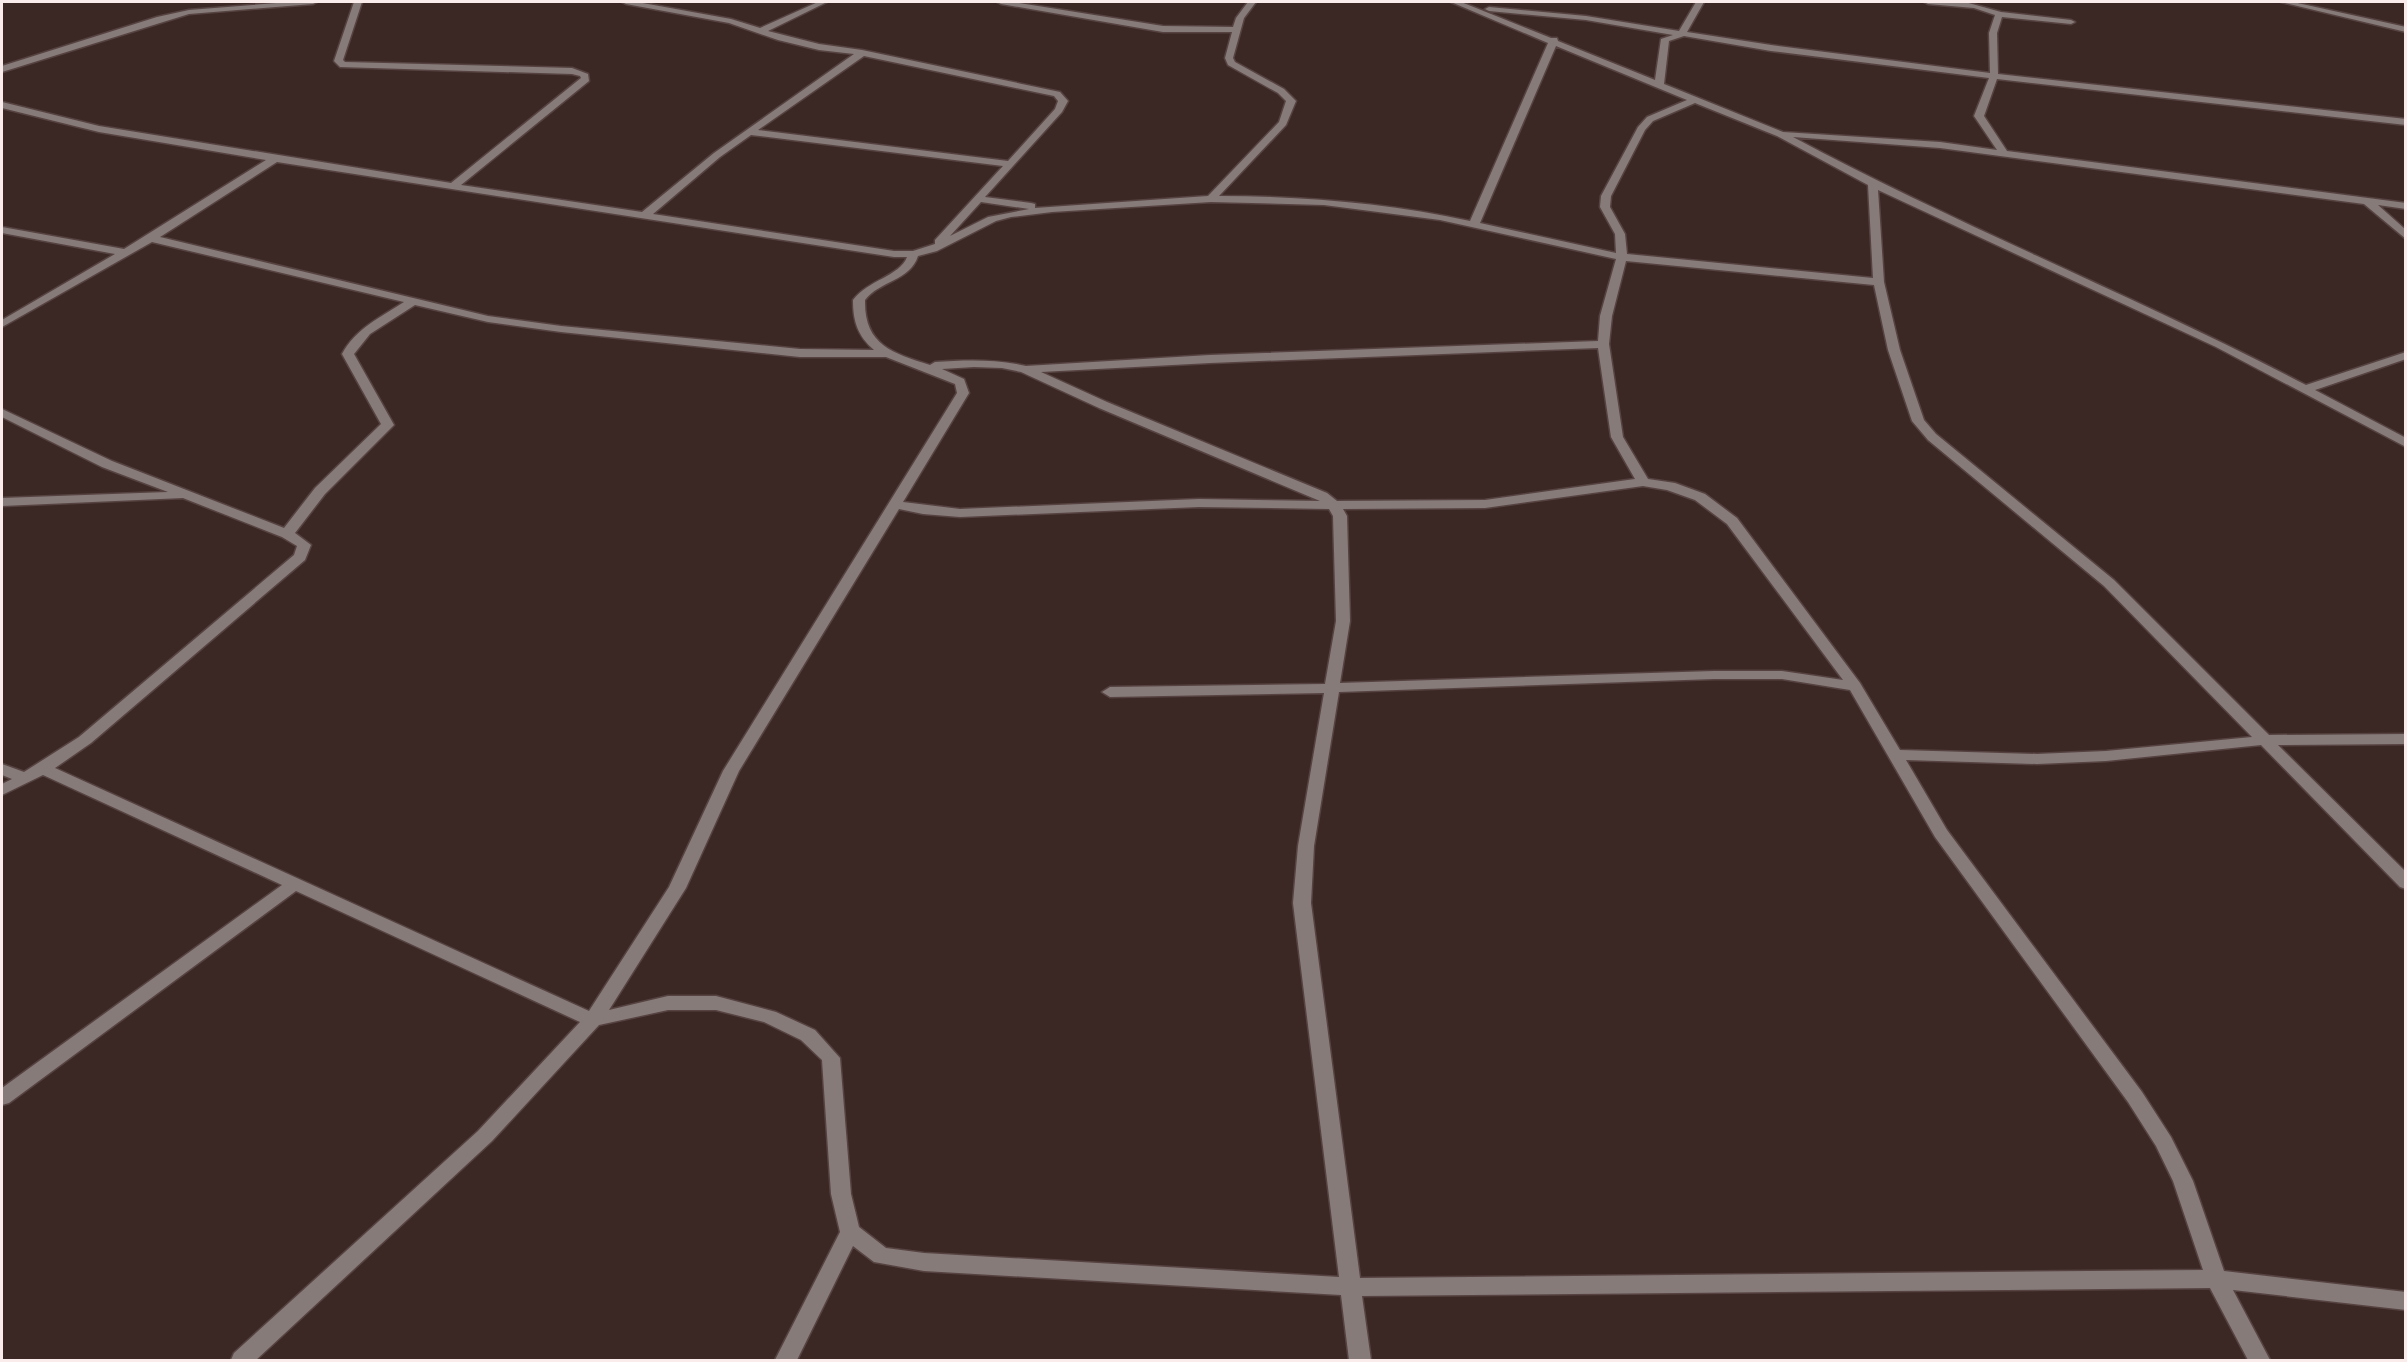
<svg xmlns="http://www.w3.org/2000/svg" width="2407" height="1362" viewBox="0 0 2407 1362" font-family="Merriweather,serif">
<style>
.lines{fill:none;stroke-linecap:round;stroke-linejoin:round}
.minor-casing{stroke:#564341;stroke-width:3}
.minor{fill:#867b79;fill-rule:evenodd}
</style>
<rect width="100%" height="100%" fill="#3b2825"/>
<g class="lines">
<defs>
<path id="minor" d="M289,2H317L313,4L189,14L2,72V66L157,17L189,10Z
M354,2H362L343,60L345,62L572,68L588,74L589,81L461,185L642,212L714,153L854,54L819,50L778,40L729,23L626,4L622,2H637L731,19L760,28L818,2H827L768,31L819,44L862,50L1060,92L1068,101L1062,112L985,197L1031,203L1035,204V208L1208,196L1279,122L1286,101L1278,93L1228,65L1225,58L1232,32H1163L1001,4L997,2H1013L1163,26L1233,27L1236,18L1248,2H1256L1244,18L1233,58L1235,62L1284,89L1296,101L1286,125L1219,196C1303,196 1388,203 1470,221L1548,43L1451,2H1461L1551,38H1557L1558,41L1655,80L1661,39L1673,35L1586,20L1489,11L1485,9L1489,7L1586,16L1679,31L1696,2H1704L1687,32L1771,45L1990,73L1989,33L1995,15L1974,8L1928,4L1924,2H1965L2001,12L2071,20L2075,22L2071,24L2002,17L1997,33L1998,74L2406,119V125L1997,79L1984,116L2007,151L2406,203V209L2378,205L2406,230V239L2364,204L1940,148L1793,137C1961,227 2138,297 2306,385L2406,352V359L2315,390L2406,438V447L2216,347L1878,190L1884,282L1900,350L1924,420L1936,434L2114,580L2269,735L2406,734V744L2278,745L2406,872V889L2400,887L2261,745L2106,761L2037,764L1906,760L1947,830L2142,1092L2171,1137L2193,1181L2224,1271L2406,1292V1310L2233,1290L2270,1360H2248L2210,1288L1362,1296L1371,1360H1349L1341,1295L924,1271L874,1262L853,1246L797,1360H775L840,1232L831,1194L822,1060L801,1040L764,1022L716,1010H668L599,1025L492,1141L256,1360H231L234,1353L478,1131L580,1022L296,891L9,1103L2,1105V1088L282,885L43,775L2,795V784L12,779L2,775V764L24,772L79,737L294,555L297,546L282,537L183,498L2,506V498L168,492L102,467L2,417V409L112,461L284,528L315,488L381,424L342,354C355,329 381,317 404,302L152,242L2,327V320L115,254L2,233V227L124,249L266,160L99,132L2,108V102L99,126L451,183L581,78L580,76L572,74L340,67L334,61ZM1684,36L1771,51L1989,78L1974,116L1997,150L1940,142L1783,132L1664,84L1669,41ZM1556,46L1687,100L1647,117L1638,127L1601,196L1600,207L1615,234L1616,253L1480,223ZM864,56L1054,96L1058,101L1055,109L1008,161L758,130ZM1695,103L1777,136L1868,185L1873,278L1627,254L1625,234L1610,207L1611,196L1645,130L1653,121ZM751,135L1003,166L935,240V244L913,251H894L653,214L720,157ZM277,162L894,257H907C900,276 868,280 853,300C853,322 858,336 874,350L800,349L561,326L488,316L160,237ZM981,202L1029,209L988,217L950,236ZM1211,202L1324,205L1440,220L1616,259L1600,316L1598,341L1210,355L1026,366C995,359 966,360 935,362L930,365C892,353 864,345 865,300C879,281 910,281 918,256L937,251L996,221L1011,217L1052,212ZM1626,261L1874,285L1888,350L1912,421L1928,440L2104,586L2252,737L2106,751L2037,754L1900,750L1860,683L1737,518L1705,494L1675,483L1648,479L1623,437L1609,344L1612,316ZM415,305L488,322L561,332L800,357H886L955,384L957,393L723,771L669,887L589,1011L55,768L91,743L305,560L311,545L295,533L325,494L394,425L354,354L370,334ZM1598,348L1611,437L1635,479L1485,500L1337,501L1327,493L1107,402L1041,372L1210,363ZM974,367L1002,368L1021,372L1099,408L1320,501L1199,499L960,509L903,502L969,393L964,379L942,369ZM1643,486L1667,490L1695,500L1727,524L1843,680L1782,671H1714L1340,683L1350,621L1347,516L1343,509L1485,508ZM1199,507L1329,509L1333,516L1336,621L1325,684L1110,687L1102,692L1110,697L1324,693L1298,846L1293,903L1339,1277L924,1253L886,1248L859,1227L851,1194L840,1058L815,1030L776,1012L716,996H668L609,1010L686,888L739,771L899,509L923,514L960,517ZM1714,679H1782L1850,690L1935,837L2128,1102L2156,1146L2173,1181L2203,1270L1360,1278L1311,903L1314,846L1339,692Z
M2281,2H2293L2406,27V32Z"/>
</defs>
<use href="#minor" class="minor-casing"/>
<use href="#minor" class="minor"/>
</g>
<rect width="2407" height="1362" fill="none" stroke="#f9ecea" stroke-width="6"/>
</svg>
